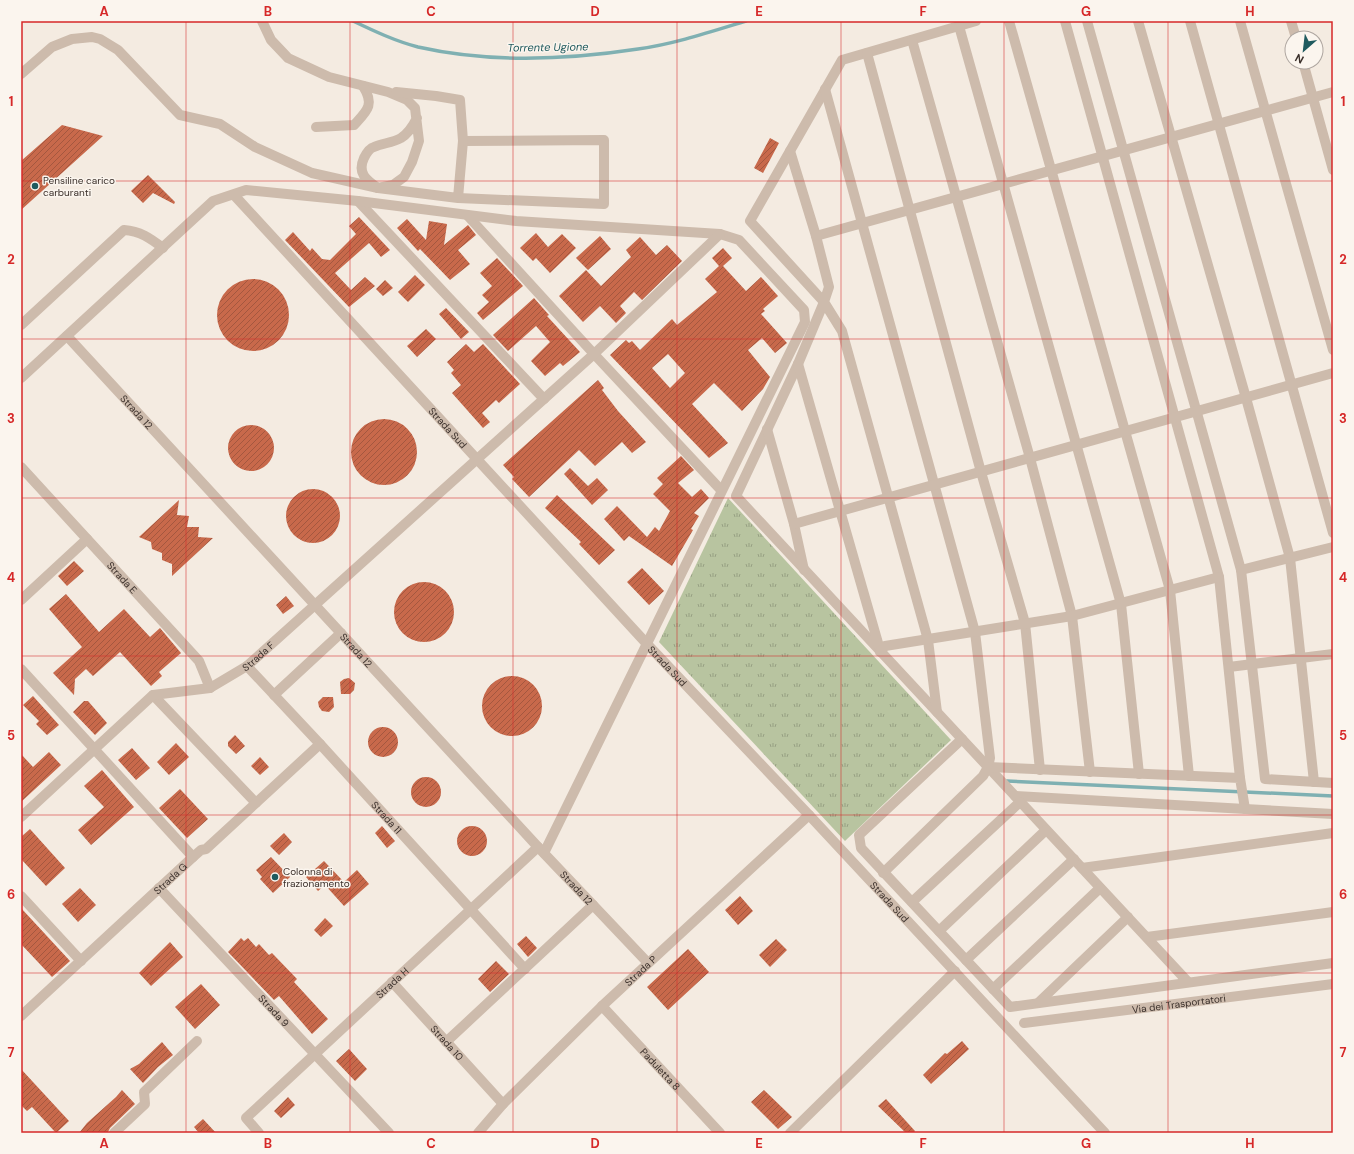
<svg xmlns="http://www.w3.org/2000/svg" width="1354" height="1154" viewBox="0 0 1354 1154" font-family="'DM Sans',sans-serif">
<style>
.grass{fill:url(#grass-tufts)}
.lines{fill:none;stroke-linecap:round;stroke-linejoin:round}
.stream{stroke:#7fb0b2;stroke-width:3.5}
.building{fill:url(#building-hatch);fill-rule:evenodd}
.minor{stroke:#cdbbac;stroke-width:10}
.grid{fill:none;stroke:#d62828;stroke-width:1;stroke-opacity:0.55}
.poi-dot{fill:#1f5a5e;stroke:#fbf5ee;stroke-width:1.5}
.labels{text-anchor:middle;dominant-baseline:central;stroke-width:3;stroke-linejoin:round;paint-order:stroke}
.poi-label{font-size:10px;fill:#3b302b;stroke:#fbf5ee;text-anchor:start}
.street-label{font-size:10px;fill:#3b302b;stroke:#fbf5ee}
.water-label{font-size:11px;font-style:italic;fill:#1f5a5e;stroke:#fbf5ee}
.neatline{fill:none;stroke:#d62828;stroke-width:1.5}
.grid-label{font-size:13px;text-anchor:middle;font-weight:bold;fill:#d62828}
</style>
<defs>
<pattern id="grass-tufts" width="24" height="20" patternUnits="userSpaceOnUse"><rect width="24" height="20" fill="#b8c4a0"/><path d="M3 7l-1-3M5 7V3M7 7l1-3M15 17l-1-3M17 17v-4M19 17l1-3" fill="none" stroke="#97a083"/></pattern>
<pattern id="building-hatch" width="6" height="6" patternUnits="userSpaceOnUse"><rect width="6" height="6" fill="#c8694b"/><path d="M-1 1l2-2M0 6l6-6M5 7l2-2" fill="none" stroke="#a4573f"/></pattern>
</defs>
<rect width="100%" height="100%" fill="#f4ebe1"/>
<path class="grass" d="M728,498L951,740L845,841L659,642Z"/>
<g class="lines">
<path class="stream" d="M353,21C374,31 395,41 418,47C489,63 566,60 638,49C674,44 710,32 746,21
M1007,781L1333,796"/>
</g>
<path class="building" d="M62,125L103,136L21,210V161Z
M770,138L779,143L763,173L754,168Z
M148,175L175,202L174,204L153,193L143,203L131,191Z
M359,217L390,250L381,257L369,243L335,273L351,290L365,277L375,286L349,307L285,240L293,232L310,251L312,248L322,259L330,260L356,234L349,226Z
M407,219L426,240L429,221L447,224L444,245L468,225L476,235L458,250L470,264L450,280L420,249L418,251L397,228Z
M536,233L548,247L562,234L576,248L550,273L536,258L533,261L520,248Z
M600,236L611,249L588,270L576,258Z
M640,237L656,255L667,245L682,261L642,300L634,292L620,306L626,313L616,323L600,306L583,322L559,296L586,270L601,286L631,257L626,250Z
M723,248L732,258L723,266L746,291L761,277L778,296L763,309L765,311L761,314L787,343L775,353L762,338L748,350L770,377L763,389L742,411L714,383L692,404L728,443L709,458L610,355L626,340L629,343L632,341L640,350L672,319L677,325L717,292L705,279L719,266L712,258ZM668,354L685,373L670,388L652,368Z
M497,258L523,286L483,320L477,313L489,302L482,295L492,286L480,273Z
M415,275L425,285L408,302L398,292Z
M217 315a36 36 0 1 1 72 0a36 36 0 1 1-72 0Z
M385,280L393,288L383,296L376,289Z
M534,298L549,315L547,316L580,352L563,366L560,363L545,376L531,361L550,342L536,326L508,351L493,335Z
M446,308L469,332L461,339L439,314Z
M426,329L436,339L417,357L407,346Z
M466,344L474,352L483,344L520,384L499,403L496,400L482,413L490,422L483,428L452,393L461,385L451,373L454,370L447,362Z
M598,380L604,388L602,390L618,411L646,442L632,453L622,442L595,466L579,450L529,497L512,479L514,477L503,465Z
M351 452a33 33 0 1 1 66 0a33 33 0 1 1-66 0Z
M228 448a23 23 0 1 1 46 0a23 23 0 1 1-46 0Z
M681,456L694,470L678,483L692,497L701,489L709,498L694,513L699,516L691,529L693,530L672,566L629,536L624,541L604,519L617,506L647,537L655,527L659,531L670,511L653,494L663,484L657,478Z
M570,468L588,486L597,478L608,490L592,505L564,474Z
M286 516a27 27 0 1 1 54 0a27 27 0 1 1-54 0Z
M557,495L615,550L599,565L579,544L581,542L545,508Z
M179,500L177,515L189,516L187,527H199L198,537L213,538L172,576V564L162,560V553L152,549L151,542L139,537Z
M74,561L84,571L67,586L58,576Z
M642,568L664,591L649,605L627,582Z
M394 612a30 30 0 1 1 60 0a30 30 0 1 1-60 0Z
M66,594L99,632L124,609L150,637L160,628L181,653L159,672L162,676L151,686L120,652L93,676L86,669L75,679L74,695L53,673L82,647L49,609Z
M286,596L294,606L283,614L276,605Z
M482 706a30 30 0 1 1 60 0a30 30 0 1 1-60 0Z
M349,678L355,683L354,690L350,694H341L340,682L344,679Z
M33,696L59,725L47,735L36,724L39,721L23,705Z
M323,697H333L334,707L329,712L322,711L319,707L318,702Z
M84,701H88L107,723L95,735L73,712Z
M368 742a15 15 0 1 1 30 0a15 15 0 1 1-30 0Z
M235,735L245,746L236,754L228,746V742Z
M176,743L189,757L169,775L157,762Z
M132,748L150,768L136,780L118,760Z
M49,752L61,765L21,802V754L33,767Z
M260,757L269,767L260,775L251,766Z
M102,770L134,807L91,845L78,830L104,807L84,786Z
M411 792a15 15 0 1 1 30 0a15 15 0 1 1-30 0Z
M180,789L208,819L187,838L159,808Z
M382,826L395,841L387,848L375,833Z
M457 841a15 15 0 1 1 30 0a15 15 0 1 1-30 0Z
M30,829L65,868L46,886L21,859V837Z
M284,833L292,842L279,855L270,846Z
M271,857L290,877L273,893L260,879L262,877L256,870Z
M324,861L344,882L357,870L369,884L344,906L325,885L318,891L306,877Z
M80,888L96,905L78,922L62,904Z
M740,896L753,911L738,925L725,910Z
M21,908L70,961L52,977L21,944Z
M325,918L333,926L321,937L314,930Z
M526,936L537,948L528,957L517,944Z
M241,938L244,941L248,938L256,947L259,944L269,955L272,953L297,979L294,982L328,1019L312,1034L279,996L274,1000L228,952Z
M776,939L787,950L770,967L759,955Z
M170,942L183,957L151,986L139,973Z
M688,949L709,972L668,1010L647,987Z
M496,961L509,974L490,992L478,979Z
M201,984L220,1005L195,1029L175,1007Z
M962,1041L969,1049L931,1084L923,1075L945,1053L947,1054Z
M162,1042L173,1055L158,1067L143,1083L130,1069L139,1064Z
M349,1049L367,1069L355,1081L336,1061Z
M21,1069L69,1121L56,1133L32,1107L27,1111L21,1105Z
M122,1090L135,1104L110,1128L108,1132L79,1133L87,1123L116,1097Z
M764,1090L792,1117L778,1129L751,1102Z
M288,1097L295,1105L281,1118L274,1111Z
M886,1099L915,1131L913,1133H906L878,1106Z
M203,1119L216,1133H199L194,1127Z"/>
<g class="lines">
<g class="minor">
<path d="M262,21L271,40L288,58L329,77L388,92L407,100L415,108L419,141L412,162L404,177L393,185L378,188C366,180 357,173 364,158C366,154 370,148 374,147C383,143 392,143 401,138C409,133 413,126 417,118"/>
<path d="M976,21L842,60L750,221L824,302L798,364L736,496L1188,982"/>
<path d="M1009,21L1170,590L1189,776"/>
<path d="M1065,21L1219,577L1240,778"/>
<path d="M1087,21L1241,570L1265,779L1333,783"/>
<path d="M1138,21L1246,398L1290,558L1314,782"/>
<path d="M1190,21L1333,533"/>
<path d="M1240,21L1333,350"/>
<path d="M1291,21L1296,38"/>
<path d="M959,26L1121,604L1139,774"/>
<path d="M912,40L1030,458L1072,616L1090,772"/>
<path d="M867,53L981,472L1025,623L1040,770"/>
<path d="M1303,62L1333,170"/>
<path d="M21,74L52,47L72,39L92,37L100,39L118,50L180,115L220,124L255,147L312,173L378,188L458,198L604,204V140L463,141L458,198"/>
<path d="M825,89L975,632L990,758L988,767L1240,778L1245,809"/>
<path d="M396,92L436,96L460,100L463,141"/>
<path d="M316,127L354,125C367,111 375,105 363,86"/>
<path d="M790,151L816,236L829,287L824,302L842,331L928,640L937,712"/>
<path id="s1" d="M234,195L647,644L809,815L1105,1133"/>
<path d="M358,201L544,399"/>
<path d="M467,215L594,354L721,490"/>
<path d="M816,236L1333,92"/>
<path d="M21,325L124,230C140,231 150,238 163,248"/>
<path id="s2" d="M67,336L538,847L648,963"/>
<path d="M798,364L880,650"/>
<path d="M21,378L213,201L246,190L358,201L516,221L720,234L739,240L804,310L805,322L544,853"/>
<path d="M767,429L794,524L804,570"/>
<path d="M21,467L87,539"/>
<path d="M794,524L1333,373"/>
<path d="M1241,570L1333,547"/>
<path id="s3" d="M21,600L87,539L199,661L210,688"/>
<path d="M880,652L885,646L1072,616L1219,577"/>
<path id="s4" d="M247,666L320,744L525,969"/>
<path d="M1229,667L1333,654"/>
<path d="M21,669L193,857"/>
<path d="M153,695L256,803"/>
<path d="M274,695L341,633"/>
<path d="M962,739L859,835L861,848L1010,1007L1333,963"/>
<path d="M1015,796L1333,814"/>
<path id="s5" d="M21,817L153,695L210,688L247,666L594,354L720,234"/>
<path d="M1082,868L1333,833"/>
<path d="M883,873L983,776L988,767"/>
<path id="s6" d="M159,888L389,1133"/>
<path d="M21,896L81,961"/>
<path d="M912,902L1020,802"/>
<path d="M939,931L1046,830"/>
<path d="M1147,937L1333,912"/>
<path d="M966,960L1074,859"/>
<path id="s7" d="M392,982L503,1104"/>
<path d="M993,989L1100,888"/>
<path d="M1039,1002L1128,917"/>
<path id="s8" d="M602,1006L720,1133"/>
<path id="s9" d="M21,1016L193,857L201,850L206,849L320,744"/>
<path id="s10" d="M1024,1023L1333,984"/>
<path d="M446,1042L593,905"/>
<path d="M114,1133L145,1104L144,1092L197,1041"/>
<path id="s11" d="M259,1133L246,1118L538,847"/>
<path id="s12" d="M478,1133L503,1104L602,1006L809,815"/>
<path d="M790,1133L955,971"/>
</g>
</g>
<path class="grid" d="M186,21V1133M350,21V1133M513,21V1133M677,21V1133M841,21V1133M1004,21V1133M1168,21V1133M21,181H1333M21,339H1333M21,498H1333M21,656H1333M21,815H1333M21,973H1333"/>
<g class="poi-dot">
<circle cx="35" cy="186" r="4"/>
<circle cx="275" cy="877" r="4"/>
</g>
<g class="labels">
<g class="poi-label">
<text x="43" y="180">Pensiline carico<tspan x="43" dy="12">carburanti</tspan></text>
<text x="283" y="871">Colonna di<tspan x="283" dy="12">frazionamento</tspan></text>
</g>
<g class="street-label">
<text stroke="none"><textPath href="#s2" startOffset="103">Strada 12</textPath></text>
<text stroke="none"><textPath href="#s1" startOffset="316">Strada Sud</textPath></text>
<text stroke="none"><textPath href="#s3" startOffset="142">Strada E</textPath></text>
<text stroke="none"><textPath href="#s2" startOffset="427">Strada 12</textPath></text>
<text stroke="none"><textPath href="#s5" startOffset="295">Strada F</textPath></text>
<text stroke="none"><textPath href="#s1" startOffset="640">Strada Sud</textPath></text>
<text stroke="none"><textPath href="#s4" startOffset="206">Strada 11</textPath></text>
<text stroke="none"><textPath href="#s9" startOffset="203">Strada G</textPath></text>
<text stroke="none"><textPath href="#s2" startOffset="751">Strada 12</textPath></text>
<text stroke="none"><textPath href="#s1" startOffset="964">Strada Sud</textPath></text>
<text stroke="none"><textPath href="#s12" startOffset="230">Strada P</textPath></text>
<text stroke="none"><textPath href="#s11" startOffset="219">Strada H</textPath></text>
<text stroke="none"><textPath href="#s10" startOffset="156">Via dei Trasportatori</textPath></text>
<text stroke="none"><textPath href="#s6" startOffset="168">Strada 9</textPath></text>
<text stroke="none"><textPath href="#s7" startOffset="82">Strada 10</textPath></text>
<text stroke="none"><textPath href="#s8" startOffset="86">Paduletta 8</textPath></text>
</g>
<g class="water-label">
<text transform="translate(548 47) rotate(-1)">Torrente Ugione</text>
</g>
</g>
<rect width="1354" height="1154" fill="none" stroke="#fbf5ee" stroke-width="44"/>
<g transform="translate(1304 50) rotate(208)"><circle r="19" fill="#fbf5ee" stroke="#aea6a0"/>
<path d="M0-3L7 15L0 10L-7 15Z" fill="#1f5a5e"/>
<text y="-6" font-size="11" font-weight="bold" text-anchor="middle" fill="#3b302b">N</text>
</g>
<rect x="22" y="22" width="1310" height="1110" class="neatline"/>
<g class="grid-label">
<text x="104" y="16">A</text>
<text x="268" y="16">B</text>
<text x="431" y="16">C</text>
<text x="595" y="16">D</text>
<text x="759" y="16">E</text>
<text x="923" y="16">F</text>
<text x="1086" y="16">G</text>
<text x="1250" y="16">H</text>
<text x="11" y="106">1</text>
<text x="1343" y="106">1</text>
<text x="11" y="264">2</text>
<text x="1343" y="264">2</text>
<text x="11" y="423">3</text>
<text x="1343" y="423">3</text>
<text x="11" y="582">4</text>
<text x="1343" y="582">4</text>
<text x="11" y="740">5</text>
<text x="1343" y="740">5</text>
<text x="11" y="899">6</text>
<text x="1343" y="899">6</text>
<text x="11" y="1057">7</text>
<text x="1343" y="1057">7</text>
<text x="104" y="1148">A</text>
<text x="268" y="1148">B</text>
<text x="431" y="1148">C</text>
<text x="595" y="1148">D</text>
<text x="759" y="1148">E</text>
<text x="923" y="1148">F</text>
<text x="1086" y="1148">G</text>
<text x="1250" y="1148">H</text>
</g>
</svg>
